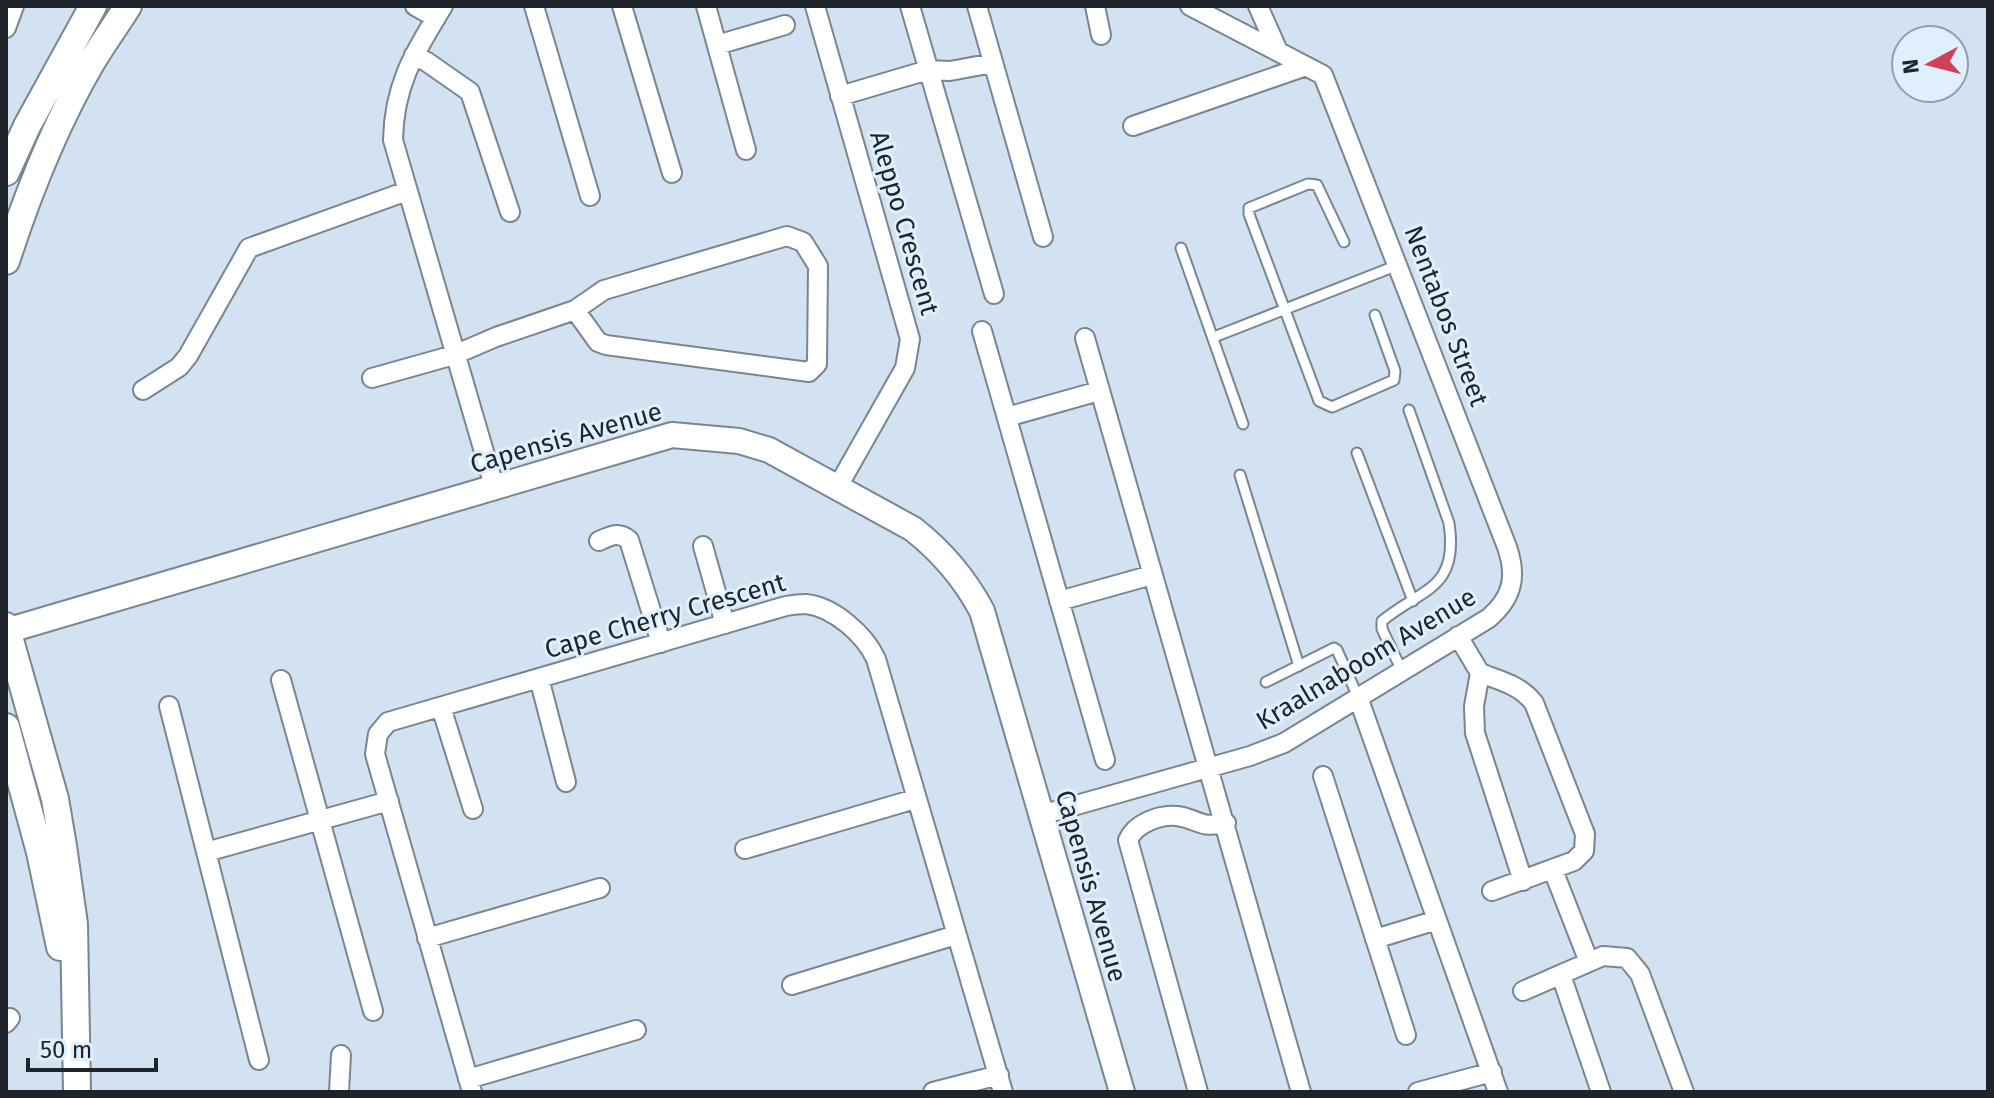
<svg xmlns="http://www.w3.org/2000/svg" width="1994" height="1098" viewBox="0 0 1994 1098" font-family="'Fira Sans',sans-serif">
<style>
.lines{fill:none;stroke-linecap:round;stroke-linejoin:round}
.service-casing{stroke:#778693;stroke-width:13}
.minor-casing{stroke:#778693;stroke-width:22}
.tertiary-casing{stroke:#778693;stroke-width:28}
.secondary-casing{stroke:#778693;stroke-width:30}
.service{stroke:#fff;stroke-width:9}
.minor{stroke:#fff;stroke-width:18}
.tertiary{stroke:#fff;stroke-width:24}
.secondary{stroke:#fff;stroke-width:26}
.labels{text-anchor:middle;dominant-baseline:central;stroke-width:6;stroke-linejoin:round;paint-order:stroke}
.street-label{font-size:26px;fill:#1e2429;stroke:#dfeffe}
</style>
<rect width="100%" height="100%" fill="#d2e2f1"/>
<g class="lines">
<defs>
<path id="service" d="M1344,242L1317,185L1308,184L1249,208V214L1319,401L1332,407L1394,380L1395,371L1375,315
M1181,248L1243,424
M1214,337L1398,265
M1357,453L1413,601
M1240,475L1299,666
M1402,671L1382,629V621C1422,588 1459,590 1449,523L1409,410
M1266,682L1334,648L1337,650L1358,697"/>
<path id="minor" d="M415,6L436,18
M443,6C415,52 394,84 393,140L494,486
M534,6L590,196
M622,6L672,173
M706,6L746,150
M815,6L910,339L905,368L837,488
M910,6L994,294
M977,6L1043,237
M1095,6L1101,35
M1258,6L1278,51
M6,28L14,6
M717,45L785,25
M414,55L427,62L470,92L510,212
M840,96L928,70L950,71L993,63
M1133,126L1306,66
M982,331L1105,760
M1085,338L1301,1092
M372,378L454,355L496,337L575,310L604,290L787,236L803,242L818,266L817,364L809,372L606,345L598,342L575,310
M143,390L179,367L188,356L249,248L407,191
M1007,417L1099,391
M599,541C610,536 618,531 629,540L661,643
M703,546L725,624
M1059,601L1152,575
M1458,636L1480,673L1474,706L1475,733L1523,881
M1480,673C1501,681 1520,685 1534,703L1585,834L1584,851L1574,861L1492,891
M539,678L566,782
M281,680L373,1011
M1358,697L1498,1092
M169,706L259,1060
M441,707L473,809
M1323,776L1406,1035
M1041,815L1250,756L1284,743L1489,618C1513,597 1517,576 1507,547L1323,75L1190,6
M745,849L915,799
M206,852L389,801
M1553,870L1589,962
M427,938L600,888
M1375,939L1437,920
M1561,975L1601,1092
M792,985L956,935
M1523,991L1603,956L1627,958L1640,974L1684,1092
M6,1023L10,1018
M468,1079L636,1030
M339,1092L341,1055
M472,1092L375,754L378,734L388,722L786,606C792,605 800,604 806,604C834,607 865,635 876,659L1003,1092
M933,1092L999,1075
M1198,1092L1128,840C1135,824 1159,814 1177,816C1199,819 1199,829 1226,823
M1418,1092L1492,1072"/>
<path id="tertiary" d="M6,631L672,435L739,441L769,450L913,529C941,551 965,579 982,611L1122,1092"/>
<path id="secondary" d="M6,172L27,126L93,6
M6,261C28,193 55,125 91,63C103,43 116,25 128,6
M6,626L55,799L63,846L74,924L77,1092
M6,727L40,852L60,947"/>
</defs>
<use href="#service" class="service-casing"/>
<use href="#minor" class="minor-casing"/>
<use href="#tertiary" class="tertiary-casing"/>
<use href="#secondary" class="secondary-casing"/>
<use href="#service" class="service"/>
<use href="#minor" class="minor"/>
<use href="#tertiary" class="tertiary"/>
<use href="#secondary" class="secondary"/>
</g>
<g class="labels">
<g class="street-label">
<text transform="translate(904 223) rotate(74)">Aleppo Crescent</text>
<text transform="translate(1446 316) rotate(69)">Nentabos Street</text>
<text transform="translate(566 438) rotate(-16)">Capensis Avenue</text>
<text transform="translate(665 616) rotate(-16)">Cape Cherry Crescent</text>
<text transform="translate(1366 659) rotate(-31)">Kraalnaboom Avenue</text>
<text transform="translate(1091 886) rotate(74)">Capensis Avenue</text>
</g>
</g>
<rect width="1994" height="1098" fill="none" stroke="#1e2429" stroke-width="16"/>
<g transform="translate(1930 64) rotate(263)"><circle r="38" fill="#dfeffe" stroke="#929ea9" stroke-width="2"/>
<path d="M0-6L14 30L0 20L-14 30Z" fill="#d04058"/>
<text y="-12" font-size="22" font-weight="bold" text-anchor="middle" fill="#1e2429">N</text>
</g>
<path d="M28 1058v12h128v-12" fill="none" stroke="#1e2429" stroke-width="4"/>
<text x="40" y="1058" font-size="24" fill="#1e2429" stroke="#dfeffe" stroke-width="6" paint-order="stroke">50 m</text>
</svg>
